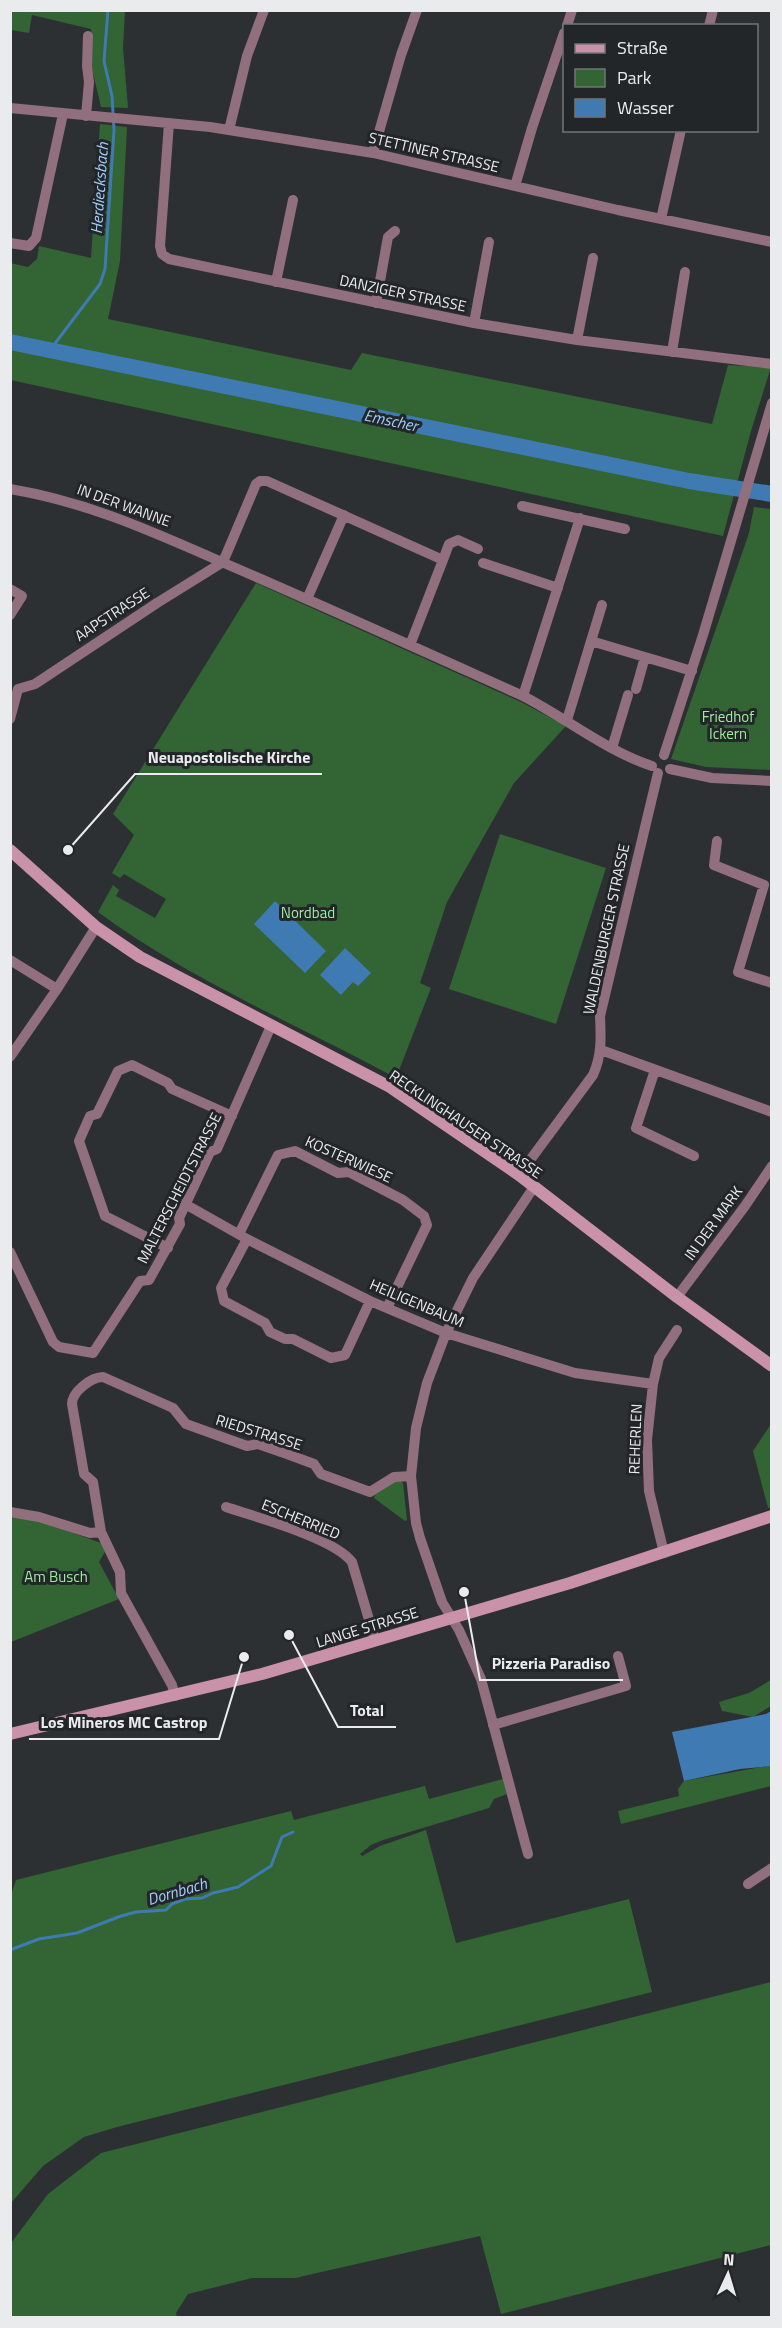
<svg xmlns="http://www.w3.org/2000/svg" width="782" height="2328" viewBox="0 0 782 2328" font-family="'Titillium Web',sans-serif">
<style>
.green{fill:#326434}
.water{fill:#3f7bb2}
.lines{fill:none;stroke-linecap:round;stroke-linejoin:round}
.stream{stroke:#3f7bb2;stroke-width:3}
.river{stroke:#3f7bb2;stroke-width:16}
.street{stroke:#916f7d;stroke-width:10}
.secondary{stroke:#c992a9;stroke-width:12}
.labels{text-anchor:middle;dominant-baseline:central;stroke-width:6;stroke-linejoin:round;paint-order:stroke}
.street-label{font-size:15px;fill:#e9ebed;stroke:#232629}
.park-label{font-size:15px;fill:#9cee9d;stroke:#232629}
.water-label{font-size:16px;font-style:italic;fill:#a0cffd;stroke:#232629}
.leader{fill:none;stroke:#e9ebed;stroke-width:2}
.callout-dot{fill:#e9ebed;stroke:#232629;stroke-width:2}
.callout-label{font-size:16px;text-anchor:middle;font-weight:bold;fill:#e9ebed;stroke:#232629;stroke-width:6;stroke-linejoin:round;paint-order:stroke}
</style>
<rect width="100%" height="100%" fill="#2d3033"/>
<path class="green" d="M10,11H125L123,48L128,108L101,107L92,69L91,29L32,15L29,33L11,30Z
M100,124L127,127L120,261L108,319L351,370L362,353L712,424L728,365L771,367L751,431L723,536L11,380L10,263L28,267L37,259L39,246L91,258Z
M754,507L771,509V770L706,767L671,759L749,533Z
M256,583L521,702L566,726L514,783L447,902L420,983L431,988L396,1078C296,1024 190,980 98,912L113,885L119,890L116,896L155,918L166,899L124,874L120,878L112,873L134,835L113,814Z
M500,834L606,868L556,1024L449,989Z
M771,1424L772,1507L768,1508L753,1451Z
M400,1480L403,1483L407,1520L405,1521L374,1498L375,1495L395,1481Z
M10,1515L40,1521L101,1543L106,1550L99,1562L119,1599L11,1642Z
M771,1680V1706L753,1717L722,1711L719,1702L749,1693Z
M767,1766H771V1786L621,1824L618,1811L679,1796L678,1789L684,1781Z
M503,1779L507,1794L494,1799L489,1808L383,1840L371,1845L360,1854L362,1856L380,1846L426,1830L456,1943L629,1899L652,1992L117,2127L84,2137L43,2166L11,2203L10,1898L16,1880L291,1811L294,1820L425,1786L429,1799Z
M771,1982V2245L501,2314L480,2236L295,2278H252L188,2294L176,2313L177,2317H11V2243L48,2194L101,2153Z"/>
<path class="water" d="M275,901L326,951L305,973L254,924Z
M345,948L371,973L358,986L353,982L341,995L320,975Z
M771,1711V1766L740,1769L684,1781L672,1732L766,1714Z"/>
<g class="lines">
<path class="stream" d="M50,350L100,284L105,269L114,130L112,96L104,61L108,10
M10,1950L39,1939L77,1933L121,1916L136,1912L166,1910L172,1904L185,1899L202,1898L213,1893L238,1887L271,1866L282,1837L293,1832"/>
<path class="river" d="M10,342L689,481L772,494"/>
<path class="street" d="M567,26L572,10
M709,26L713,10
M10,108L210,127L373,153L618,210L772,242
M86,116L89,82L87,66L88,36
M169,123L160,246L162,254L169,259L474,323L577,340L772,364
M229,130L247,56L264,10
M373,153L401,55L417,10
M515,186L532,128L564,33
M661,219L681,130
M10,243L29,246L36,238L63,114
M276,282L293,200
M376,303L388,237L395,231
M474,323L489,242
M577,340L593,258
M672,352L685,272
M10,489C88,502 153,532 224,563C324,606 423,651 523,696C566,718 606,751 652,766
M522,506L625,529
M443,560L449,544L458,540L478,549
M223,562L256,484L260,481H267L443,560L410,645
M483,563L558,588
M10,589L22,596L10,615
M307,599L344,515
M591,641L692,671
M18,689L35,684L157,603L223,562
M636,689L645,657
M523,696L580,518
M10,719L18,689
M567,720L602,605
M612,748L628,695
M664,755L703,635L772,403
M670,769L712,778L772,781
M717,841L714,865L764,885L738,972L772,983
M10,960L57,989
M601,1050L772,1112
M10,1057L57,989L96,927
M655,1070L636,1128L694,1156
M519,1175L593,1075C602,1055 601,1037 600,1016L658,773
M185,1204L247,1239L370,1301L446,1333L575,1373L653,1384
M239,1234L278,1155L295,1151L338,1173L349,1172L403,1200L424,1216L427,1225L387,1308
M247,1239L221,1288L224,1301L265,1323L270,1332L285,1339H293L331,1358L345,1355L370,1301
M168,1248L105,1216L79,1141L90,1116L97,1114L118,1071L132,1065L168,1083L172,1089L232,1116
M10,1252L53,1342L59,1347L93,1353L140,1281L149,1280L180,1224L179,1218L210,1152L217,1149L271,1026
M677,1297L745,1206L772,1166
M226,1507C256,1517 334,1538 352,1562L375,1640
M10,1512L39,1517L90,1533L101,1532
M664,1553L649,1491L647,1440L653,1384L659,1358L677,1330
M175,1696L172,1685L121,1593L120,1572L101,1532L93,1482L84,1474L72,1404C72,1392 91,1377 103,1377L173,1408L186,1424L247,1446L258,1444L287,1454L314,1464L321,1474L370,1492L394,1477L411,1476
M493,1725L626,1686L618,1656
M528,1854L481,1679L459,1630L442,1602L420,1538L416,1523L411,1476L416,1428L427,1383L446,1333L473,1278L534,1187
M748,1884L772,1868"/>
<path class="secondary" d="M10,850L96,927L140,957L390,1087L519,1175L677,1297L772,1366
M10,1734L262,1674L570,1583L772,1516"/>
</g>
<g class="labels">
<g class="street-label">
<text transform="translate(434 152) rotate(13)">STETTINER STRASSE</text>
<text transform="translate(403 293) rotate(12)">DANZIGER STRASSE</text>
<text transform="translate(124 505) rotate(20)">IN DER WANNE</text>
<text transform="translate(112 614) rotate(-33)">AAPSTRASSE</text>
<text transform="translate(606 929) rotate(-78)">WALDENBURGER STRASSE</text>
<text transform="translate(466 1124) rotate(34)">RECKLINGHAUSER STRASSE</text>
<text transform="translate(349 1159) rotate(24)">KOSTERWIESE</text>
<text transform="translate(179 1188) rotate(-63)">MALTERSCHEIDTSTRASSE</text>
<text transform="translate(713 1223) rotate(-54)">IN DER MARK</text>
<text transform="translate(417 1303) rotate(23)">HEILIGENBAUM</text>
<text transform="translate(259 1432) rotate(17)">RIEDSTRASSE</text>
<text transform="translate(635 1439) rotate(-88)">REHERLEN</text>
<text transform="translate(301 1519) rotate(22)">ESCHERRIED</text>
<text transform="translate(367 1627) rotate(-17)">LANGE STRASSE</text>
</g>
<g class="park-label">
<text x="728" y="716">Friedhof<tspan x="728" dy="17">Ickern</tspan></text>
<text x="308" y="912">Nordbad</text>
<text x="56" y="1576">Am Busch</text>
</g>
<g class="water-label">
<text transform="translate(99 188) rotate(-86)">Herdiecksbach</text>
<text transform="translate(391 420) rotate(12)">Emscher</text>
<text transform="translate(177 1891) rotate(-16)">Dornbach</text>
</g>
</g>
<path class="leader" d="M68 850L135 774H322M464 1592L480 1680H623M289 1635L338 1727H396M244 1657L219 1739H29"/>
<g class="callout-dot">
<circle cx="68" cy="850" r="6"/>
<circle cx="464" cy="1592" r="6"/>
<circle cx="289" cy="1635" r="6"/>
<circle cx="244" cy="1657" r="6"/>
</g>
<g class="callout-label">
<text x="229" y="763">Neuapostolische Kirche</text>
<text x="551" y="1669">Pizzeria Paradiso</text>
<text x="367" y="1716">Total</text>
<text x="124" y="1728">Los Mineros MC Castrop</text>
</g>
<rect width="782" height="2328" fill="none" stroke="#e9ebed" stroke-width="24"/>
<rect x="563" y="24" width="195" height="108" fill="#232629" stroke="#727577" stroke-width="1.5"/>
<rect x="575" y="44" width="30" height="9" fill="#c992a9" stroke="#727577" stroke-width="1.5"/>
<text x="617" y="54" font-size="18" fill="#e9ebed">Straße</text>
<rect x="575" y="69" width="30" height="18" fill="#326434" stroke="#727577" stroke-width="1.5"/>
<text x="617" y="84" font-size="18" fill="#e9ebed">Park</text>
<rect x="575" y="99" width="30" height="18" fill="#3f7bb2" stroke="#727577" stroke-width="1.5"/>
<text x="617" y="114" font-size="18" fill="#e9ebed">Wasser</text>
<g transform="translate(728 2274) rotate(4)" stroke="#232629" stroke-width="4.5" paint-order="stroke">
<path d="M0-4.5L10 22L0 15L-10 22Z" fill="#e9ebed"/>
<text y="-9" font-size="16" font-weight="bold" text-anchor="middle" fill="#e9ebed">N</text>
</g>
</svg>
